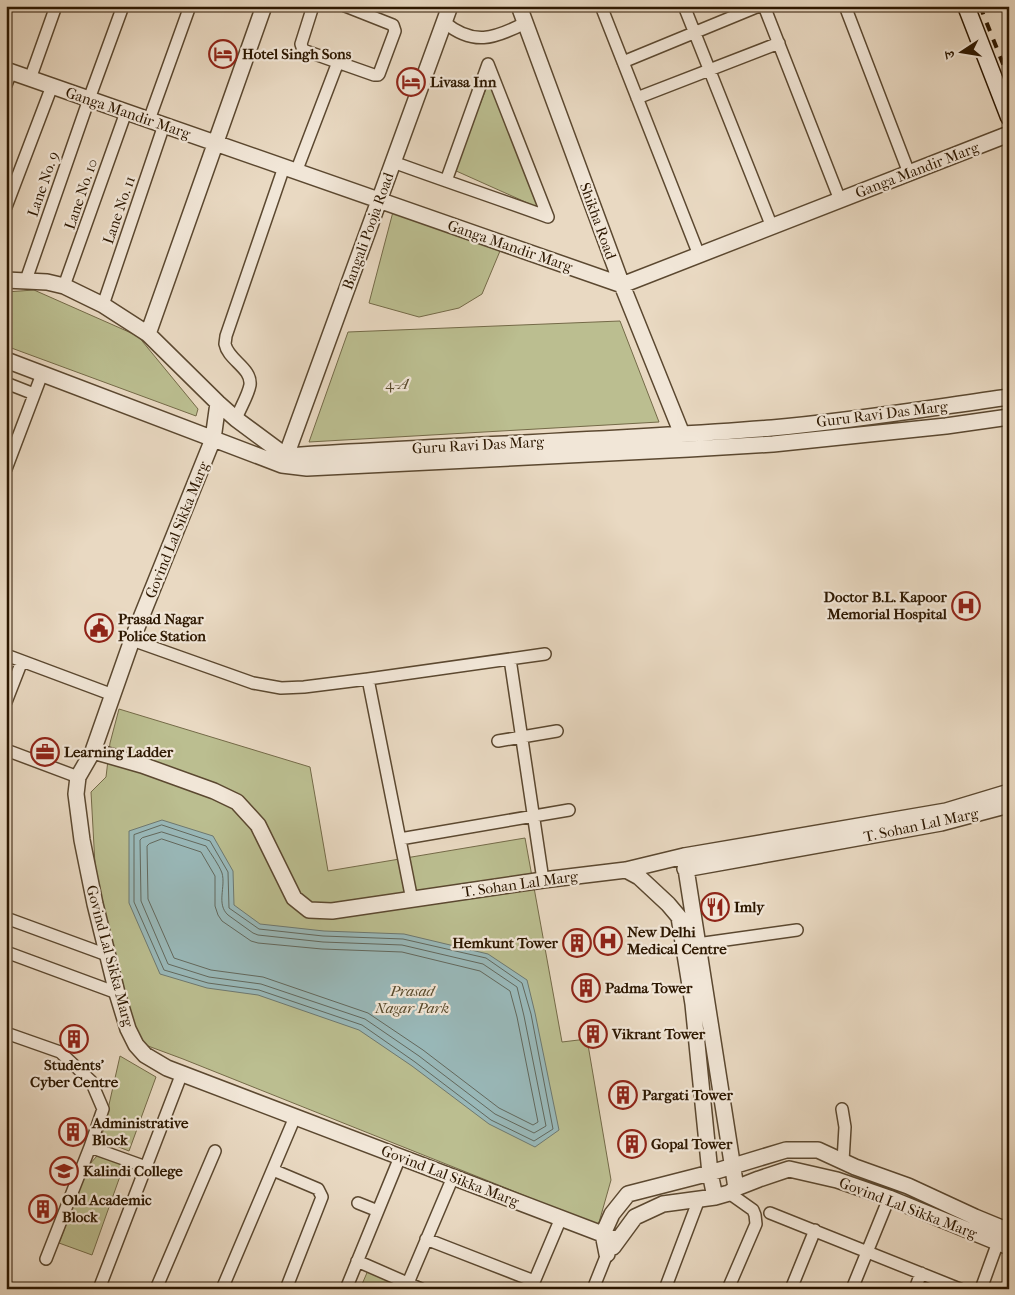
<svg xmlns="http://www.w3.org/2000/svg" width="1015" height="1295" viewBox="0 0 1015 1295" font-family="'IM FELL French Canon','Noto Serif Devanagari',serif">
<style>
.green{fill:#bbbe90;stroke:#746a48}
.water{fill:#99b9ba;stroke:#6d7870}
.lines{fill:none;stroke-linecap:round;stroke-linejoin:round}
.shore{stroke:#62685d;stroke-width:1}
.minor-casing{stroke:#5b4830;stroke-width:14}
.tertiary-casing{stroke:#5b4830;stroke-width:18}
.secondary-casing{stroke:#2c1700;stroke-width:19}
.minor{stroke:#f1e6d7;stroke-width:11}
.tertiary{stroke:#f1e6d7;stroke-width:15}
.secondary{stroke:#f1e6d7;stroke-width:16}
.rail{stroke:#2c1700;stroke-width:4;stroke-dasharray:9 9;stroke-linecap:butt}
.labels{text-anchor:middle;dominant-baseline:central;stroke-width:4.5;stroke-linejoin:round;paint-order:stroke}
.poi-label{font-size:15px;font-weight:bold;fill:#2c1700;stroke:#f1e6d7;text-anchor:start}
.street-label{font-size:15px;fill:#2c1700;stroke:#f1e6d7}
.park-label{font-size:15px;font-style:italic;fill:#57492b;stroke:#f1e6d7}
</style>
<rect width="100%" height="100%" fill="#e9d9c2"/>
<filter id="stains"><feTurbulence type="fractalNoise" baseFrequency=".004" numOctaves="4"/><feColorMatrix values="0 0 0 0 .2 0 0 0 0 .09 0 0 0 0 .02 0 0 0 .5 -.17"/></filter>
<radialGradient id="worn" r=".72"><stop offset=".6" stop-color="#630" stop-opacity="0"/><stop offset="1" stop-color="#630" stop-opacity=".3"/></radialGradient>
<path class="green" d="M490,79L541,209L454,170Z
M394,208L500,251L482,294L459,308L419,317L369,303Z
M34,290L138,336L198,409L196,416L6,346V292Z
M620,321L659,422L309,442L348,332Z
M119,709L310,767L328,871L525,838L562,1042L587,1039L611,1180L598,1226L506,1188L183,1059L140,1043L119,982L97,901L91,792L106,777L110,743Z
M120,1056L156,1077L129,1151L101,1140Z
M97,1156L124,1165L92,1255L59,1243L88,1166Z
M369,1268L421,1289H360Z"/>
<path class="water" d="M162,820L213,836L233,871L234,905L260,924L324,931L404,934L488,954L527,980L535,1013L559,1130L535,1147L489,1124L412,1066L359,1030L258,995L207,988L160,974L129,903V831Z"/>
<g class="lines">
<path class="shore" d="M162,825L210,841L228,872L229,908L259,929L323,936L403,939L486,958L522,983L531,1014L553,1129L534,1141L491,1120L415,1062L362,1025L259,990L208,983L164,970L134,902V835Z
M162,832L206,846C211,854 219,865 222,873C226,887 216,904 228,915L253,933L258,935L323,942L402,945L483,964L517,987L524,1016L546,1126L534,1133L495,1114L419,1056L365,1019L261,984L209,977L168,964L141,901L140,840L142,838Z
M162,839L201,852L215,876V906L218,915L222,921L251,941L258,943L322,949L402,952L480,971L510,991L517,1017L538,1122L533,1125L499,1108L423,1050L368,1013L263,977L211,970L174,958L148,899L147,846L149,844Z"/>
<defs>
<path id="minor" d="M313,6L301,44L303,50L374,75H378L379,74L395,31L393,25L345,6
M601,6L699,255
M684,6L772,227
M764,6L840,200
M845,6L909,173
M444,22C473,46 494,39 525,23
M623,62L759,6
M30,79L56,6
M6,85L11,72
M637,98L779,43
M149,120L190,6
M393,162C445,181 496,198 548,217L488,64L446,181
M296,172L338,62
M6,207L52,86
M26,280L89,99L123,6
M64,286L126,112
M103,305L164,125
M6,383L34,394
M236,419C240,408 248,396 250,385C252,368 228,360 225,344C225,343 226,337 226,336L284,167
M6,469L42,374
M132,640L253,683L281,688L304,687L368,679L545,654
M6,655L113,695
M510,659L543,880
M368,679L412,900
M6,702L22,661
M498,741L557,731
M6,750L78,777
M400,839L569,810
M6,918L107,955
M697,944L797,930
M6,952L117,993
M6,1033L60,1052L91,1081L103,1109L90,1147L146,1167
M842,1109L845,1127L843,1161
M273,1170L318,1189L322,1197L286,1289
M358,1203L378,1211
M770,1213L960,1289
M426,1239L534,1281
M46,1259L90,1147
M357,1261L421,1289
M408,1283L453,1177
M99,1289L182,1073
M156,1289L215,1151
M222,1289L295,1117
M346,1289L400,1157
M531,1289L561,1218
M593,1289L607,1254
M665,1289L699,1199
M728,1289L756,1224L755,1215L753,1210L729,1193
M791,1289L815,1230
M852,1289L889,1198
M915,1289L921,1273
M981,1289L998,1242"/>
<path id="tertiary" d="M519,6L622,285L682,434
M6,70L622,285L1009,134
M6,280L47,282L64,286L103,305L148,334L218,403L236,419L286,456C448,445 611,441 772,428C852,421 930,408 1009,397
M148,334L264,6
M6,360L282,465L307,468L689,449L773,444L946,426L1009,417
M218,403L213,439L132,640L93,751L78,777L76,794L82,840L95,904L117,993L128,1029L136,1045L145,1055L167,1068L618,1240
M286,456L450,6
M93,751L142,765L214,791L237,802L258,825L294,898L309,910L332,911L543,880L626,870L684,856L946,811L1009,792
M684,856L736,1188
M685,869L941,823L1009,805
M626,870L639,877L668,904L679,917L693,1004L710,1173L715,1197
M613,1247L635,1217L663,1204L715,1197L729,1193L736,1188L759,1179L789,1169L837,1180L889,1198L1009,1247
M607,1254L603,1234L612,1214L628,1194L710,1173L786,1150H818L855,1167L908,1186L975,1217L1009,1231"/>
<path id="secondary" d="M966,6L1009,117"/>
</defs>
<use href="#minor" class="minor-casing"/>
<use href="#tertiary" class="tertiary-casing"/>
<use href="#secondary" class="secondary-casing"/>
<use href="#minor" class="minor"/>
<use href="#tertiary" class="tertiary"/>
<use href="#secondary" class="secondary"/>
<path class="rail" d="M980,6L1009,79"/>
</g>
<defs>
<symbol id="hotel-ring" viewBox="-11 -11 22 22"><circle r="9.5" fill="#f1e6d7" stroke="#8f2418" stroke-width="1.5"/><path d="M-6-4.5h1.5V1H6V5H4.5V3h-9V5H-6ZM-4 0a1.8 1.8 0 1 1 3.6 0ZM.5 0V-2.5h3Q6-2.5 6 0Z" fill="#8f2418"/></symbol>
<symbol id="hospital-ring" viewBox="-11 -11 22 22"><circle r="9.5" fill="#f1e6d7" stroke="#8f2418" stroke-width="1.5"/><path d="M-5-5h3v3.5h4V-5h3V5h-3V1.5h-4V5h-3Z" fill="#8f2418"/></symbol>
<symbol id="civic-ring" viewBox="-11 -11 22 22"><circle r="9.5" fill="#f1e6d7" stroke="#8f2418" stroke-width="1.5"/><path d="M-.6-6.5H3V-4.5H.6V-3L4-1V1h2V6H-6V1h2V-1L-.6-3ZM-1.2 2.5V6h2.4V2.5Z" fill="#8f2418"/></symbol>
<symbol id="office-ring" viewBox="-11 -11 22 22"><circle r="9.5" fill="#f1e6d7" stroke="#8f2418" stroke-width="1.5"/><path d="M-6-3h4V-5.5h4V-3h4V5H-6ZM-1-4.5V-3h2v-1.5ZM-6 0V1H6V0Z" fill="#8f2418"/></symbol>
<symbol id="restaurant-ring" viewBox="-11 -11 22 22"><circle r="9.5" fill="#f1e6d7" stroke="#8f2418" stroke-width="1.5"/><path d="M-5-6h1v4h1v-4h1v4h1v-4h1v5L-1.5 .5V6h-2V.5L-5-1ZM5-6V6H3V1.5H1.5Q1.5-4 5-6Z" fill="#8f2418"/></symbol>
<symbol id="building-ring" viewBox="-11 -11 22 22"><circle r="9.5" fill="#f1e6d7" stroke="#8f2418" stroke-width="1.5"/><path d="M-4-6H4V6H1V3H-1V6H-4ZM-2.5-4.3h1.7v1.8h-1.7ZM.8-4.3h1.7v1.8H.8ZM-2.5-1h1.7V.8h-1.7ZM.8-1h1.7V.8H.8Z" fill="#8f2418"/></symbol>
<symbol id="university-ring" viewBox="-11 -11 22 22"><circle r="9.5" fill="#f1e6d7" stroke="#8f2418" stroke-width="1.5"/><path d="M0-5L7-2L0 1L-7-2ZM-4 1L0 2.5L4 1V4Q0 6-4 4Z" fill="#8f2418"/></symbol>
</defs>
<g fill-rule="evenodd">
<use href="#hotel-ring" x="207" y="38" width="32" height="32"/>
<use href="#hotel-ring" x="395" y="66" width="32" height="32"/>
<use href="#hospital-ring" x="950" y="590" width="32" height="32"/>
<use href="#civic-ring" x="83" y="612" width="32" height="32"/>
<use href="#office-ring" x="29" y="736" width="32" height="32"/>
<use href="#restaurant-ring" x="699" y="891" width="32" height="32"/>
<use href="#hospital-ring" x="592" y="925" width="32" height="32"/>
<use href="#building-ring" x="561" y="927" width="32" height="32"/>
<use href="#building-ring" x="570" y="972" width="32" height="32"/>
<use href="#building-ring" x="577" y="1018" width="32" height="32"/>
<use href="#building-ring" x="58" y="1023" width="32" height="32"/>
<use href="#building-ring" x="607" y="1079" width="32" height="32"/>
<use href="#building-ring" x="57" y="1116" width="32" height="32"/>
<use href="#building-ring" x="616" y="1128" width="32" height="32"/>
<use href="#university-ring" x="48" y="1155" width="32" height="32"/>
<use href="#building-ring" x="27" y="1193" width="32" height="32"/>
</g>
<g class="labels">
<g class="poi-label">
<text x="242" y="54">Hotel Singh Sons</text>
<text x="430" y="82">Livasa Inn</text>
<text x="947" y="597" text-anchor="end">Doctor B.L. Kapoor<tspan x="947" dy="17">Memorial Hospital</tspan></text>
<text x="118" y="619">Prasad Nagar<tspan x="118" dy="17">Police Station</tspan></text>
<text x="64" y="752">Learning Ladder</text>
<text x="734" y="907">Imly</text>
<text x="627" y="932">New Delhi<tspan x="627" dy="17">Medical Centre</tspan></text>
<text x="558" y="943" text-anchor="end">Hemkunt Tower</text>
<text x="605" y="988">Padma Tower</text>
<text x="612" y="1034">Vikrant Tower</text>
<text x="74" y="1065" text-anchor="middle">Students'<tspan x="74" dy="17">Cyber Centre</tspan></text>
<text x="642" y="1095">Pargati Tower</text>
<text x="92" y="1123">Administrative<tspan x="92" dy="17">Block</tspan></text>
<text x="651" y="1144">Gopal Tower</text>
<text x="83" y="1171">Kalindi College</text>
<text x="62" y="1200">Old Academic<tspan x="62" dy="17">Block</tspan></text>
</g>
<g class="street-label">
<text transform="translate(128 113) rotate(19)">Ganga Mandir Marg</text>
<text transform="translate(917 170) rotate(-21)">Ganga Mandir Marg</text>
<text transform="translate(43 184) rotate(-71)">Lane No. 9</text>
<text transform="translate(81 194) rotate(-71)">Lane No. 10</text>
<text transform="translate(119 210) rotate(-71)">Lane No. 11</text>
<text transform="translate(598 221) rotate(70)">Shikha Road</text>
<text transform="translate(368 231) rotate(-70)">Bangali Pooja Road</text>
<text transform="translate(510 246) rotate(19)">Ganga Mandir Marg</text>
<text transform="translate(882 414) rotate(-7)">Guru Ravi Das Marg</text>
<text transform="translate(478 445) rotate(-3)">Guru Ravi Das Marg</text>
<text transform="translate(177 530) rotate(-68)">Govind Lal Sikka Marg</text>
<text transform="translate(921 825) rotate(-12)">T. Sohan Lal Marg</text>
<text transform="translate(520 884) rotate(-8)">T. Sohan Lal Marg</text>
<text transform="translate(110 956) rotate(75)">Govind Lal Sikka Marg</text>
<text transform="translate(450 1176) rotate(21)">Govind Lal Sikka Marg</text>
<text transform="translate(908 1208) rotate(21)">Govind Lal Sikka Marg</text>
</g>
<g class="park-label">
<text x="397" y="384">4-A</text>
<text x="412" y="991">Prasad<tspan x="412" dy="17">Nagar Park</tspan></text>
</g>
</g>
<rect width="1015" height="1295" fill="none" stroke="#e9d9c2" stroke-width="25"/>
<rect x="8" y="8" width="1000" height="1280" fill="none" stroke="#2c1700" stroke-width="2.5"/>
<rect x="12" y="12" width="990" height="1270" fill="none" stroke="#2c1700"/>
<g transform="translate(962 52) rotate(258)" stroke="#f1e6d7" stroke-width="4" paint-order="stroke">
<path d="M0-4L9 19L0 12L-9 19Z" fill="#2c1700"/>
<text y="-8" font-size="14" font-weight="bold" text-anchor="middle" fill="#2c1700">उ</text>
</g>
<rect width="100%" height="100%" filter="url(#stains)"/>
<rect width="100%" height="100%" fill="url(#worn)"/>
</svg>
